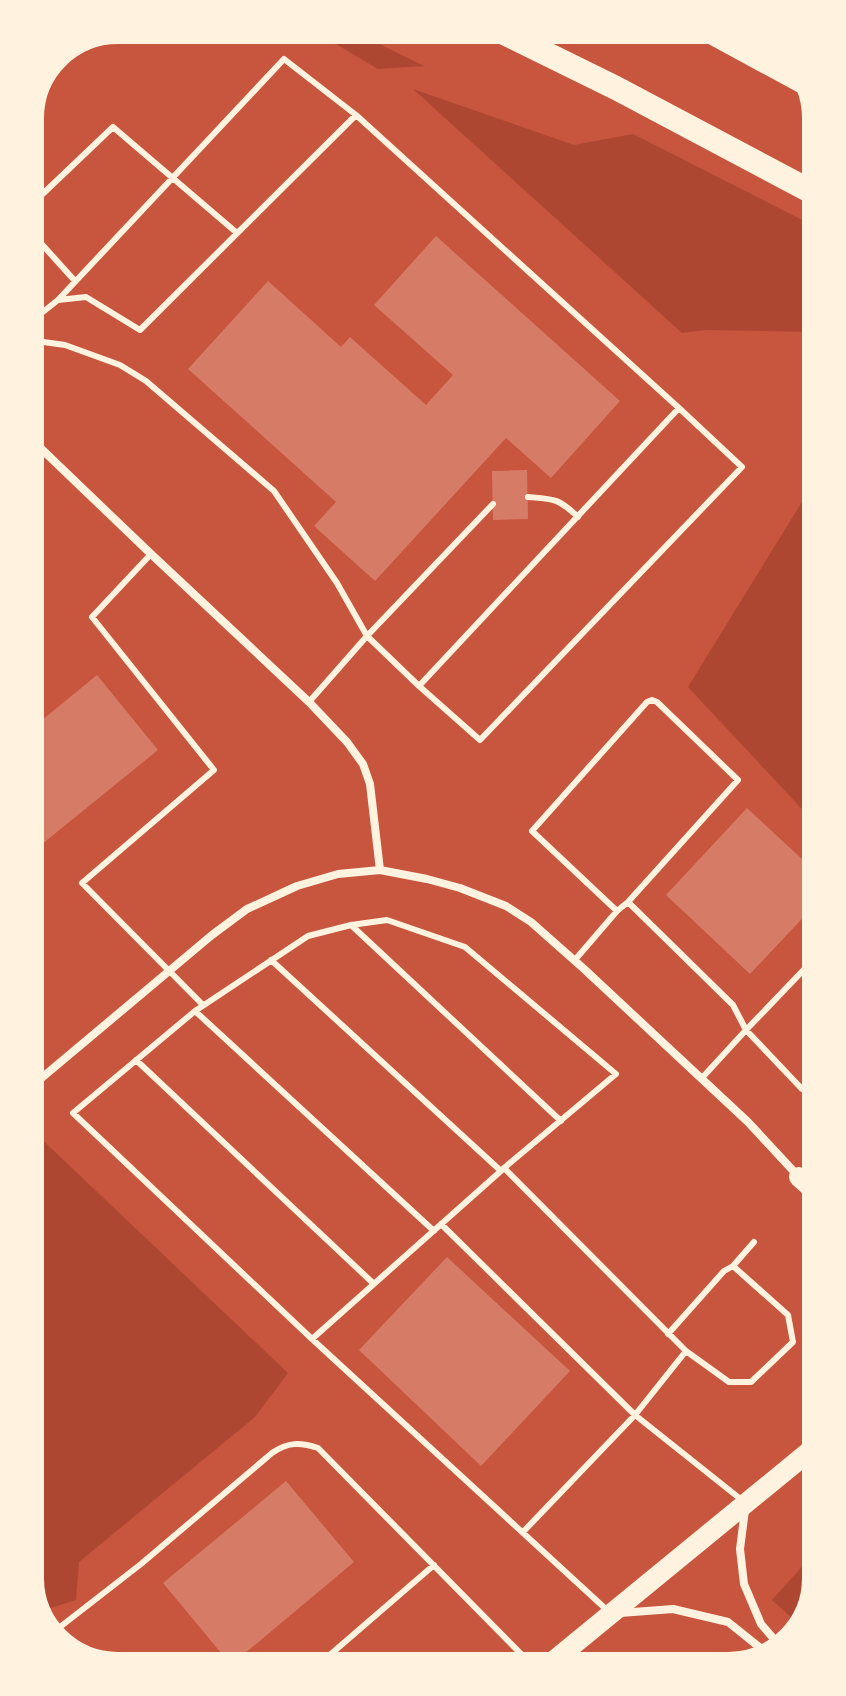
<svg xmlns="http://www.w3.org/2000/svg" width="846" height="1696" viewBox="0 0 846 1696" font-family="Jost,sans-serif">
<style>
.green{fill:#ae4732}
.building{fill:#d67c66}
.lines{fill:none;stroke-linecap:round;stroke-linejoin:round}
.service{stroke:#fff3e0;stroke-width:6}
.minor{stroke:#fff3e0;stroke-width:8}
.primary{stroke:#fff3e0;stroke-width:20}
.motorway{stroke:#fff3e0;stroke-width:24}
.rim{fill:none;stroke:#fff3e0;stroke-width:4}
</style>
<rect width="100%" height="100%" fill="#c8553d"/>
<path class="green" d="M309,28H347L424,66L378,69Z
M413,89L574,145L633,134L812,225V332L706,330L682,333Z
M813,484L815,823L688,687Z
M33,1132H34L288,1373L255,1417L79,1562L76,1600L35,1613Z
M818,1549V1578L803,1628L772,1600Z"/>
<path class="building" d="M436,236L620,401L551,478L506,438L375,581L314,526L336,502L188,369L268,281L341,347L350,337L426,405L453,375L374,305Z
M527,470L528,519L493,520L492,471Z
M97,675L158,750L31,853V729Z
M747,808L815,871V905L750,974L666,895Z
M447,1257L570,1371L481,1466L359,1350Z
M286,1481L354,1562L231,1665L163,1583Z"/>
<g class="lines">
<path class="service" d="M29,207L113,127L237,233
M29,230L75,281
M29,323L58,300L86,297L140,330L356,115
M29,340L65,345L120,365L146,381L274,491L337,583L367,636L419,686L679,408L356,115L284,59L58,300
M528,497C554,499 558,498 578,517
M151,554L92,617L214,770L82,883L203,1005
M419,686L480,740L742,467L679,408
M309,702L367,636L493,504
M628,902L733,1005L746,1030L802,1089L816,1075
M351,925L561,1121
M271,960L501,1171
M574,961L617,911L628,902L738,780L657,702L652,700L647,702L532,831L617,911
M195,1011L434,1231
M136,1060L374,1284
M701,1079L746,1030L815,958
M441,1224L635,1415L743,1501
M733,1266L754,1242
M668,1334L724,1271L733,1266L788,1315L793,1342L751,1382H729L686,1351
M312,1339L502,1170
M523,1532L635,1415L686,1351L504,1168L616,1074L465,947L387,920L351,925L308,936L195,1011L73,1113L312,1339L608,1611
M53,1632L67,1651
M51,1634L141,1564L272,1453C288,1442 300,1442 318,1448L531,1664
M317,1666L434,1565"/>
<path class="minor" d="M30,438L151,554L309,702L347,742L363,764L370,784L380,870
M32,1086L212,935L247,909L297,886L338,874L380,870L427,879L460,888L506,906L531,922L583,968L748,1122L799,1177
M808,1193L816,1210
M745,1510L740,1549L744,1584L761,1624L780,1646
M620,1613L673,1609L728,1622L769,1655"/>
<path class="primary" d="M799,1177L816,1192
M551,1663L817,1445"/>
<path class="motorway" d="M494,28L616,88L812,192
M704,28L811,86"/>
</g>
<path d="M0 0H846V1696H0ZM118 42H728A76 76 0 0 1 804 118V1578A76 76 0 0 1 728 1654H118A76 76 0 0 1 42 1578V118A76 76 0 0 1 118 42Z" fill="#fff3e0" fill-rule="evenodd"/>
<path class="rim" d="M118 42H728A76 76 0 0 1 804 118V1578A76 76 0 0 1 728 1654H118A76 76 0 0 1 42 1578V118A76 76 0 0 1 118 42Z"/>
</svg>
